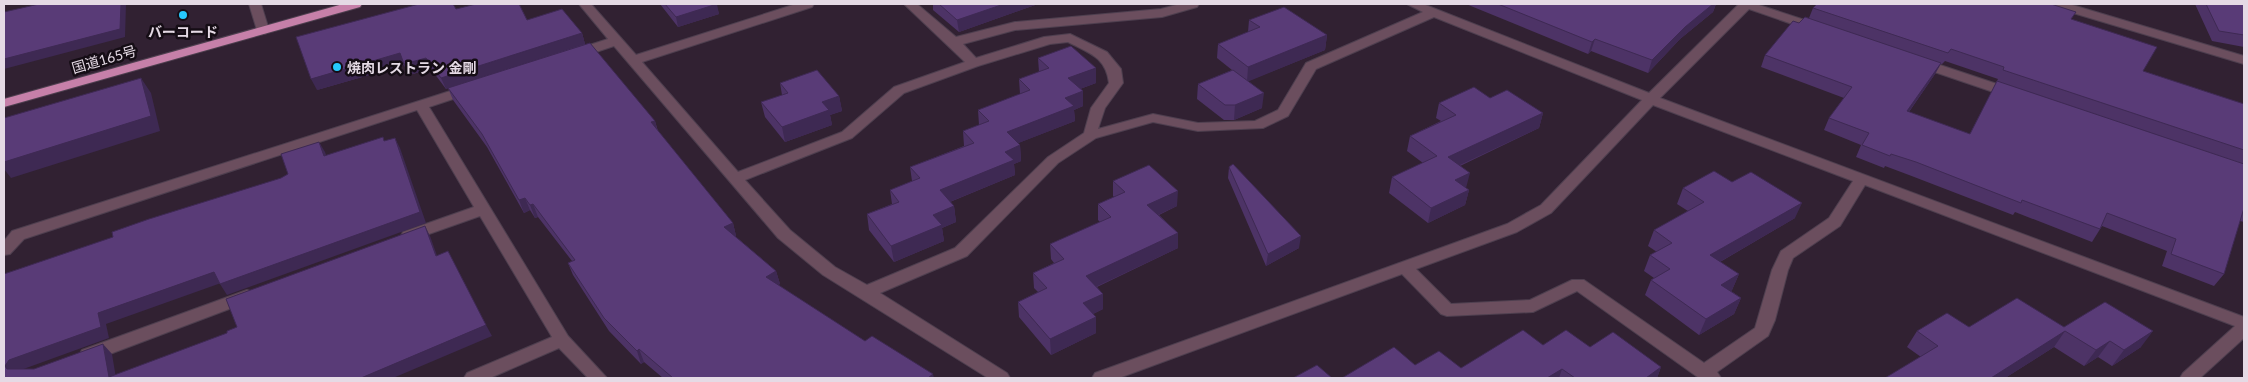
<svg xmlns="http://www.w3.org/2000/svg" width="2248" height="382" viewBox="0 0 2248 382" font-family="Lato,'Noto Sans JP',sans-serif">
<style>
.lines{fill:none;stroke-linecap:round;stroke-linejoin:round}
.minor-casing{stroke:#4e3f4f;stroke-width:2}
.highway-casing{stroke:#4e3f4f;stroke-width:2}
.minor{fill:#6b4e5e;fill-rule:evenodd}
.highway{fill:#c680a9;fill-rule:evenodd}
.wall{fill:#4d3366;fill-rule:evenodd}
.shaded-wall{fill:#3e2953}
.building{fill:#593b77;stroke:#3e2953}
.poi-dot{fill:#26c9fe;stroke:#150d15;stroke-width:2}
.labels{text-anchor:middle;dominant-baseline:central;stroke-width:5;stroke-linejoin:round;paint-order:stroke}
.poi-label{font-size:14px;font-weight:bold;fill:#e5dae5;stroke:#150d15}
.street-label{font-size:14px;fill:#e5dae5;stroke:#150d15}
</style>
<rect width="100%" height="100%" fill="#312132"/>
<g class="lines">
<defs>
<path id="minor" d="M249,4H261L269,30L267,33L263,34L257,30Z
M579,4H591L636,55L796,4H814L812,7L642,62L738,172L842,132L894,87L965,62L904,4H917L956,37L1015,22L1161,9L1180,4H1199L1197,7L1162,17L1015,30L963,44L976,58L1044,37L1070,34L1107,52L1121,69L1123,83L1105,108L1098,129L1153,114L1198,123L1255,121L1278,110L1306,63L1423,12L1407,4H1423L1649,93L1739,4H1756L1823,26L1825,29L1819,33L1815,32L1749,9L1660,98L2244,317V338L2200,378H2180L2183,373L2235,326L1865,185L1840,226L1793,258L1788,270L1775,320L1768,336L1717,372L1721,378H1699L1577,291L1533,312L1447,316L1441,314L1402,274L1119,378H1092L1095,373L1507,224L1541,205L1642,100L1434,17L1316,69L1288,116L1263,128L1198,131L1153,122L1096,138L1058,163L967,256L880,293L1007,373L1010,378H988L823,275L778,238L614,46L581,57H571L569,54L571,51L608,39ZM1068,42C1089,53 1106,57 1109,83L1091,108L1084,133L1048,157L955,248L867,285L835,267L790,230L745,180L852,138L904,93L978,66L1050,44ZM1653,105L1853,181L1829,218L1781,251L1772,270L1755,328L1704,363L1584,280H1572L1530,300L1451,304L1416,269L1517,232L1551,213Z
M2051,4H2069L2244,56V64L2053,7Z
M1919,58L2018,91L2020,94L2013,98L2008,97L1914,65L1912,62L1914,59Z
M469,85L474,86L476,89L474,92L429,107L568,336L607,378H588L559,348L490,378H464L467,373L552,337L480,216L409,241L403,240L401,236L403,232L474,207L417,110L24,239L10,254L4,255V241L12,231Z
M247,290L253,292L255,296L253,300L94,360L88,361L82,360L79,355L82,350Z"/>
<path id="highway" d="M343,4H362L360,7L4,107V99Z"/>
</defs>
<use href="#minor" class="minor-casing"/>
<use href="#highway" class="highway-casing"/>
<use href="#minor" class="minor"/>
<use href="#highway" class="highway"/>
</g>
<path class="wall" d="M660,4H716L719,14L678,27Z
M933,4H1038L959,32L933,10Z
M1466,4H1716L1713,12L1680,39L1648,73L1591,51L1588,54Z
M2195,4H2244V47L2212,41Z
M1813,8L2076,12L2071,19L2143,71L2244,104V222L2240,221L2224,274L2214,286L2162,266L2167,251L2102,226L2092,242L2015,212L2013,215L1909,175L1885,166L1884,168L1856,157L1861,145L1824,130L1829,118L1844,98L1761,67L1765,55L1799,23L1809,18ZM1945,61L1998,79L1970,134L1909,112L1935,74L1941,64H1942Z
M456,9L527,20L582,33L585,44L655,121L658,131L733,223L736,236H735L776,271L780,284L778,285L865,341L934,378H663L644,362L641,364L609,331L573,275L568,263L572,261L538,217L535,218L530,210L524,213L487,147L453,100L448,88L446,89L431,69L409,75L404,65L317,90Z
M1249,20L1327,35L1325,50L1248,81L1262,108L1234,120H1224L1197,99L1198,84L1232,70L1217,58L1218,44L1248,32Z
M1038,58L1096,83L1080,89L1083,91V106L1074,110L1075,121L1018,143L1020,145L1021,161L1014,164L1015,175L950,202L954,206L956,222L942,228L944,241L894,262L869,230L867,214L892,204L890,190L912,181L910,167L964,146L963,131L979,125L978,110L1020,94L1019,79L1039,72Z
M780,83L839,96L842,111L830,115L832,125L785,142L765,117L761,102L782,95Z
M1490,98L1543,113L1539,128L1460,166L1466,188L1469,190L1465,205L1428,223L1389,193L1392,177L1423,163L1407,151L1410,136L1441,121L1436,118L1439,103Z
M1229,167L1299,248L1266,266L1228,178Z
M1113,181L1177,206L1159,215L1178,233V248L1097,287L1103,294V309L1093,314L1096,333L1051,355L1019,317L1018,302L1038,292L1034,288L1033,273L1054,263L1051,259L1050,244L1100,222L1098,220V204L1114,197L1113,196Z
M1732,182L1795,218L1720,262L1739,274L1732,290L1731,291L1741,298L1734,314L1699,335L1645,295L1651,280L1654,278L1644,271L1650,255L1657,252L1648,246L1654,230L1688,211L1677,204L1683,188Z
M1969,327H2064L2141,347L2112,366L2098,357L2084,366L2054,347L2005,378H1885L1921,357L1907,347L1917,331Z
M1543,345L1590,347L1661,367L1657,378H1342L1415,365L1461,368Z"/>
<path class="shaded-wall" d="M121,4H126L125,37L4,69V59Z
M717,4L719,14L678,27L676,17Z
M1004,4H1038L959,32L957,20Z
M1713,4H1716L1713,12L1680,39L1648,73L1652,60L1685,27Z
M582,33L585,44L446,89L441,78Z
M1327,35L1325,50L1247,82L1248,67Z
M1595,39L1591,51L1588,54L1592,42Z
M400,53L426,58L431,69L409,75L404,65L317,90L311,79Z
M1941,63L1935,74L1901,123L1907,111Z
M1096,68V83L1069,93L1068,78Z
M141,78L151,93L160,131L11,178L4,169V162Z
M1083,91V106L1074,110L1075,121L1008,147L1007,132L1065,98Z
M1264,93L1262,108L1234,120L1235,105Z
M839,96L842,111L830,115L832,125L785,142L782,127L822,102Z
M1543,113L1539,128L1445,172L1448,157Z
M655,121L658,133L651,122Z
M395,138L400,148L426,223L227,295L220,284Z
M319,142L325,152L330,166L324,156Z
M1020,145L1021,161L1014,164L1015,175L942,205L940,190L1005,152Z
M1470,173L1466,188L1455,180Z
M1469,190L1465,205L1428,223L1431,208Z
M1178,191L1177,206L1147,220V205Z
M525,198L530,210L524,213L519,200Z
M1802,203L1795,218L1704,271L1710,255Z
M533,204L538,217L535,218L530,205Z
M954,206L956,222L942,228L944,241L894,262L891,246L933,215Z
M733,223L736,236L728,239L724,227Z
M425,226L430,236L441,267L436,256Z
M1178,233V248L1087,291L1086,276Z
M1301,236L1299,248L1266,266L1268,254Z
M776,271L780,284L769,290L766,277Z
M214,272L221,283L106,324L109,338L18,371L7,369L5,366L9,360L98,313Z
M1739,274L1732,290L1715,300L1721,285Z
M1103,294V309L1083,319V303Z
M1741,298L1734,314L1699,335L1706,319Z
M1096,317V333L1051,355L1050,339Z
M486,325L492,336L393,378H361Z
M2065,331L2054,347L2005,378H1991Z
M2153,331L2141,347L2112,366L2124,350Z
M2110,341L2098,357L2084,366L2096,350Z
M103,344L112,354L116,378L109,377Z
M639,349L644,362L641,364L637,351Z
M1661,367L1657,378H1646Z
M1562,369L1559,378H1547Z
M933,374L934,378H928Z"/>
<path class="building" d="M39,4H121L120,29L4,59V12Z
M419,4H453L456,9L476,4H519L527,20L562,9L582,33L441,78L426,58L404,64L400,53L311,79L296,37Z
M665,4H717L676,17Z
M939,4H1004L957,20Z
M1498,4H1713L1685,27L1652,60L1595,39L1592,42Z
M1817,4H2051L2076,12L2071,19L2157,47L2143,71L2244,104V150L2003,70L2004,67L1951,49L1948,53L1813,8Z
M2206,4H2244V35L2219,31Z
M1284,7L1327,35L1248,67L1218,44L1260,27L1249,20Z
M1805,17L1941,63L1907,111L1970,134L1997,81L2244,164V208L2224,274L2171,254L2176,239L2107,213L2100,229L2022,200L2021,203L1916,162L1891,154L1890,156L1862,145L1869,133L1829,118L1852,87L1765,55L1793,21L1799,23Z
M590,43L655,121L651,122L733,223L724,227L776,271L766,277L865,341L872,336L933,374L928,378H673L639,349L637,351L604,318L568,263L575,260L533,204L530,205L525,198L519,200L482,134L448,88Z
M1071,46L1096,68L1068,78L1083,91L1065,98L1074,106L1007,132L1020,145L1005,152L1014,160L940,190L954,206L933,215L942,225L891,246L867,214L899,202L890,190L920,178L910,167L974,143L963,131L989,121L978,110L1030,90L1019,79L1049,68L1038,58Z
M817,70L839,96L822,102L829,110L782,127L761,102L788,93L780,83Z
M1233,70L1264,93L1235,105H1225L1198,84Z
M141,78L151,116L4,162V118Z
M1474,87L1490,98L1507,90L1543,113L1448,157L1470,173L1455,180L1469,190L1431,208L1392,177L1437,156L1410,136L1456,115L1439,103Z
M383,137L384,141L395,138L420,212L220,284L214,272L98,313L101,327L9,360L5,366L7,369H34L103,344L109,377L227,333V331L237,327L226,299L425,226L436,256L448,251L486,325L361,378H4V274L113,237L112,232L149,219L281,178L288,174L281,154L319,142L324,156Z
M1233,164L1301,236L1268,254L1229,167Z
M1149,165L1178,191L1147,205L1178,233L1086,276L1103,294L1083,303L1096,317L1050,339L1018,302L1047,288L1033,273L1064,259L1050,244L1111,217L1098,204L1125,192L1113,181Z
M1714,171L1732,182L1751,172L1802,203L1710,255L1739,274L1721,285L1741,298L1706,319L1651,280L1670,269L1650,255L1672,243L1654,230L1704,202L1683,188Z
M2017,298L2064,327L2105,302L2153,331L2124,350L2110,341L2096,350L2065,331L1991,378H1885L1938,346L1917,331L1947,313L1969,327Z
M1523,330L1543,345L1566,330L1590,347L1613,332L1661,367L1646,378H1575L1562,369L1547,378H1342L1394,347L1415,365L1439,351L1461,368Z
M1317,365L1332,378H1293Z"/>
<g class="poi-dot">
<circle cx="183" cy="15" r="5"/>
<circle cx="337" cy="67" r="5"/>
</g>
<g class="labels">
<g class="poi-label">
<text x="183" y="31">バーコード</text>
<text x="347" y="67" text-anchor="start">焼肉レストラン 金剛</text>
</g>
<g class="street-label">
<text transform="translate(104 59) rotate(-16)">国道165号</text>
</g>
</g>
<rect width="2248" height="382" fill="none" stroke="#e5dae5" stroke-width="10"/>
</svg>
